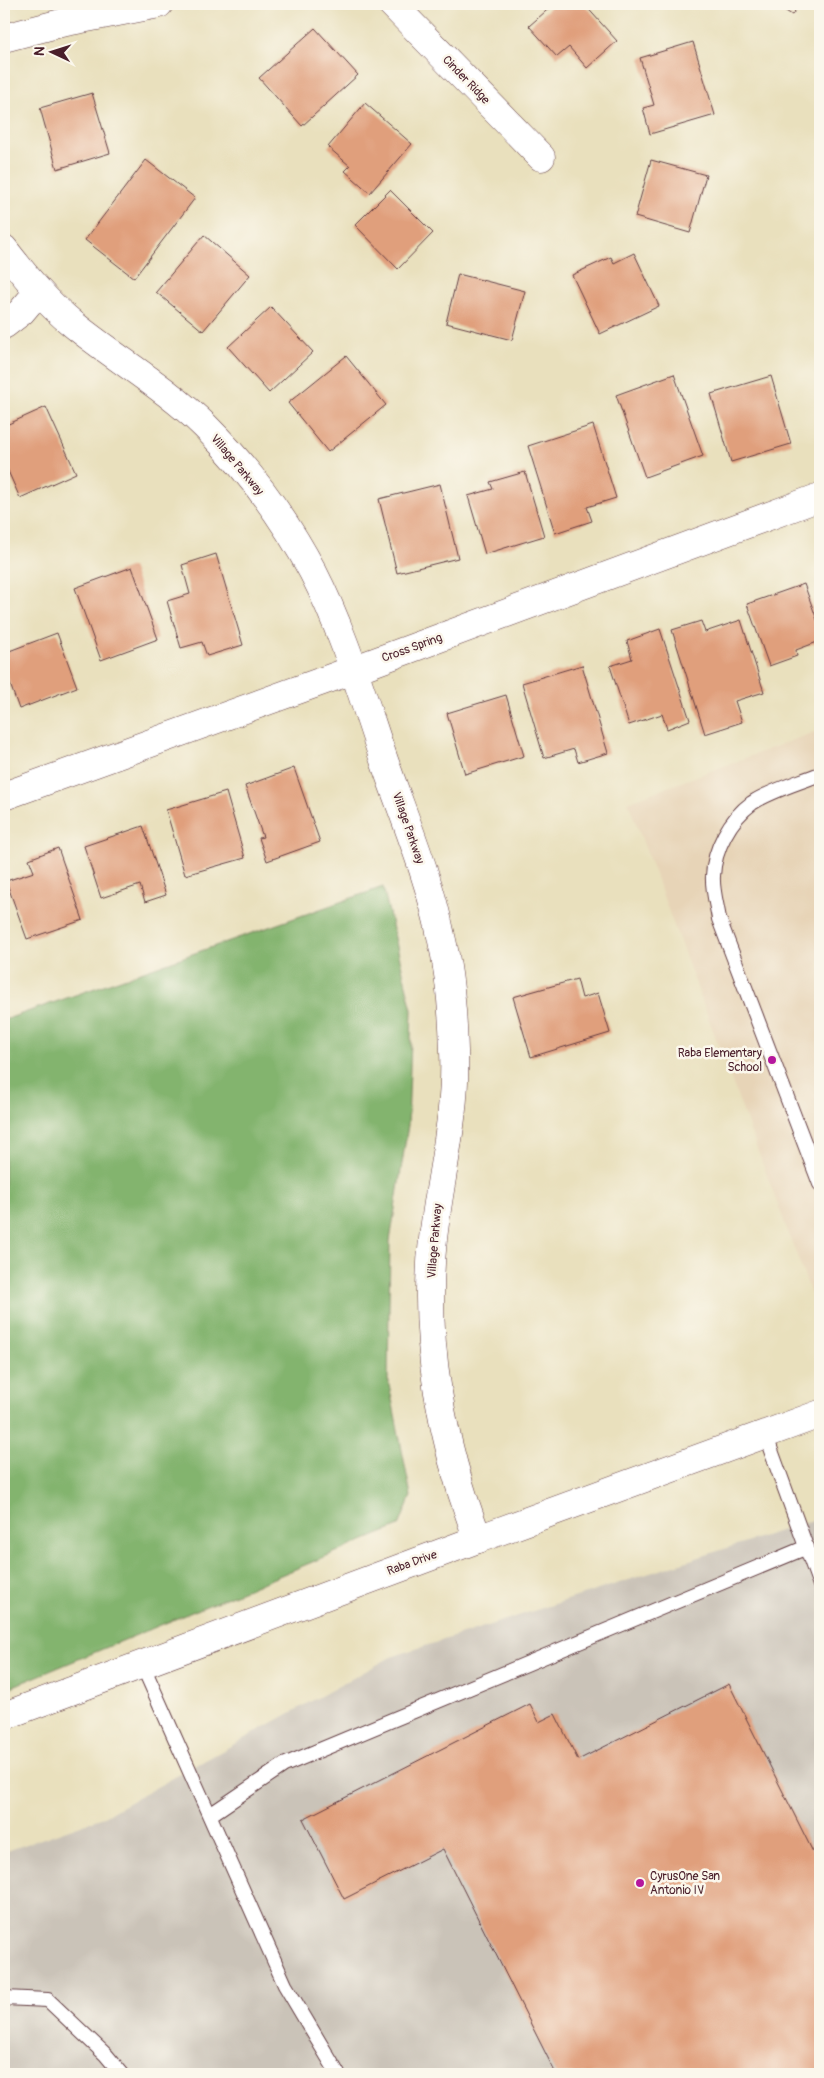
<svg xmlns="http://www.w3.org/2000/svg" width="824" height="2078" viewBox="0 0 824 2078" font-family="Pangolin,sans-serif">
<style>
.built{fill:#e7d4b7}
.industrial{fill:#cac3b8}
.forest{fill:#83b46e;stroke:#666a4c}
.building{fill:#e09f7c}
.lines{fill:none;stroke-linecap:round;stroke-linejoin:round}
.service-casing{stroke:#623c41;stroke-width:16}
.minor-casing{stroke:#623c41;stroke-width:29}
.tertiary-casing{stroke:#623c41;stroke-width:29}
.service{stroke:#fff;stroke-width:14}
.minor{stroke:#fff;stroke-width:28}
.tertiary{stroke:#fff;stroke-width:28}
.poi-dot{fill:#b5179e;stroke:#fbf7ec;stroke-width:2}
.labels{text-anchor:middle;dominant-baseline:central;stroke-width:5;stroke-linejoin:round;paint-order:stroke}
.street-label{font-size:12px;fill:#4a1f2b;stroke:#fbf7ec}
.poi-label{font-size:12px;fill:#4a1f2b;stroke:#fbf7ec;text-anchor:end}
</style>
<rect width="100%" height="100%" fill="#fbf7ec"/>
<filter id="ink" filterUnits="userSpaceOnUse"><feTurbulence type="fractalNoise" baseFrequency=".02" numOctaves="2"/><feDisplacementMap in="SourceGraphic" scale="10" xChannelSelector="R" yChannelSelector="G"/><feConvolveMatrix kernelMatrix="1 2 1 2 8 2 1 2 1" color-interpolation-filters="sRGB"/></filter>
<filter id="wash" filterUnits="userSpaceOnUse"><feTurbulence type="fractalNoise" baseFrequency=".0096" numOctaves="4" result="noise"/><feDisplacementMap in="SourceGraphic" scale="20" xChannelSelector="R" yChannelSelector="G"/><feGaussianBlur stdDeviation="1.12" result="paint"/><feColorMatrix in="noise" values="0 0 0 0 0 0 0 0 0 0 0 0 0 0 0 0 0 1.4 0 .05"/><feComposite in="paint" operator="in"/></filter>
<g filter="url(#wash)">
<rect width="100%" height="100%" fill="#e9e0bd"/>
<path class="built" d="M820,730V1318L628,802Z"/>
<path class="industrial" d="M820,1518V2074H4V1852L101,1818L391,1657Z"/>
<path class="forest" d="M383,887L412,1010L408,1125L390,1241L388,1379L411,1496L399,1526L4,1690V1020Z"/>
<g id="blocks">
<path class="building" d="M554,4H584L617,41L587,68L569,47L557,57L529,26Z
M775,4H800L792,15Z
M315,28L358,75L302,126L259,78Z
M693,42L715,115L650,134L643,108L654,105L640,58Z
M92,93L110,153L57,169L40,108Z
M365,103L412,144L370,193L345,171L350,166L328,147Z
M146,160L195,198L134,278L85,240Z
M651,160L706,175L690,233L635,217Z
M390,190L433,233L398,269L355,225Z
M204,235L250,275L203,331L156,292Z
M634,253L659,306L600,334L572,275L611,257L614,263Z
M458,274L525,291L512,340L446,323Z
M271,307L313,352L269,393L228,347Z
M346,356L386,405L328,452L288,403Z
M674,374L703,456L645,477L616,395Z
M771,376L791,444L731,462L711,394Z
M46,407L76,473L20,498L4,462V426Z
M593,425L616,498L587,507L592,521L555,533L528,446Z
M525,472L544,536L485,554L468,496L493,489L490,482Z
M440,484L458,558L397,573L379,499Z
M216,554L243,645L207,656L202,642L181,648L167,601L190,594L182,565Z
M132,567L158,639L101,660L75,588Z
M804,584L820,628V641L796,650L797,656L769,666L747,604Z
M741,620L764,692L735,701L742,722L705,734L672,630L701,621L705,632Z
M660,629L690,720L667,729L662,714L629,725L610,666L632,659L627,641Z
M57,633L77,687L19,709L4,667V653Z
M582,665L608,753L578,762L574,749L544,758L522,683Z
M506,695L524,756L465,774L447,713Z
M294,768L320,842L267,861L259,838L263,837L245,786Z
M226,792L245,858L185,875L166,810Z
M143,826L166,895L145,902L140,885L101,898L84,846Z
M58,848L83,920L27,939L6,881L34,872L29,859Z
M577,979L582,998L598,993L610,1033L531,1057L513,997Z
M729,1684L820,1866V2074H556L443,1849L344,1899L303,1819L530,1704L539,1722L555,1714L578,1760Z"/>
</g>
</g>
<g filter="url(#ink)">
<use href="#blocks" fill-opacity="0" stroke="#623c41" stroke-width="1"/>
<g class="lines">
<defs>
<path id="service" d="M820,774C798,783 772,790 752,803C730,819 714,849 713,876C712,890 717,905 719,919L820,1184
M765,1434L820,1585
M142,1664L285,1985L338,2074
M210,1815L284,1765L807,1547
M4,1998L48,2000L106,2055L122,2074"/>
<path id="minor" d="M392,4L541,157
M4,38L61,23L159,4
M4,325L21,312L38,292
M4,796L353,670L820,497
M478,1539L820,1414"/>
<path id="tertiary" d="M4,249C25,276 46,302 73,324C116,359 165,387 205,426C248,469 285,519 313,572C344,632 363,699 385,763C405,820 429,877 441,936C450,974 453,1012 454,1051C457,1115 440,1176 433,1239C422,1340 442,1445 478,1539L4,1716"/>
</defs>
<use href="#service" class="service-casing"/>
<use href="#minor" class="minor-casing"/>
<use href="#tertiary" class="tertiary-casing"/>
<use href="#service" class="service"/>
<use href="#minor" class="minor"/>
<use href="#tertiary" class="tertiary"/>
</g>
</g>
<g class="poi-dot">
<circle cx="772" cy="1060" r="5"/>
<circle cx="640" cy="1883" r="5"/>
</g>
<g class="labels">
<g class="street-label">
<text transform="translate(466 80) rotate(46)">Cinder Ridge</text>
<text transform="translate(237 465) rotate(50)">Village Parkway</text>
<text transform="translate(412 648) rotate(-20)">Cross Spring</text>
<text transform="translate(408 828) rotate(71)">Village Parkway</text>
<text transform="translate(435 1241) rotate(-85)">Village Parkway</text>
<text transform="translate(412 1563) rotate(-20)">Raba Drive</text>
</g>
<g class="poi-label">
<text x="762" y="1053">Raba Elementary<tspan x="762" dy="14">School</tspan></text>
<text x="650" y="1876" text-anchor="start">CyrusOne San<tspan x="650" dy="14">Antonio IV</tspan></text>
</g>
</g>
<rect width="824" height="2078" fill="none" stroke="#fbf7ec" stroke-width="20"/>
<g transform="translate(52 52) rotate(274)" stroke="#fbf7ec" stroke-width="4" paint-order="stroke">
<path d="M0-4L9 19L0 12L-9 19Z" fill="#4a1f2b"/>
<text y="-8" font-size="14" font-weight="bold" text-anchor="middle" fill="#4a1f2b">N</text>
</g>
</svg>
